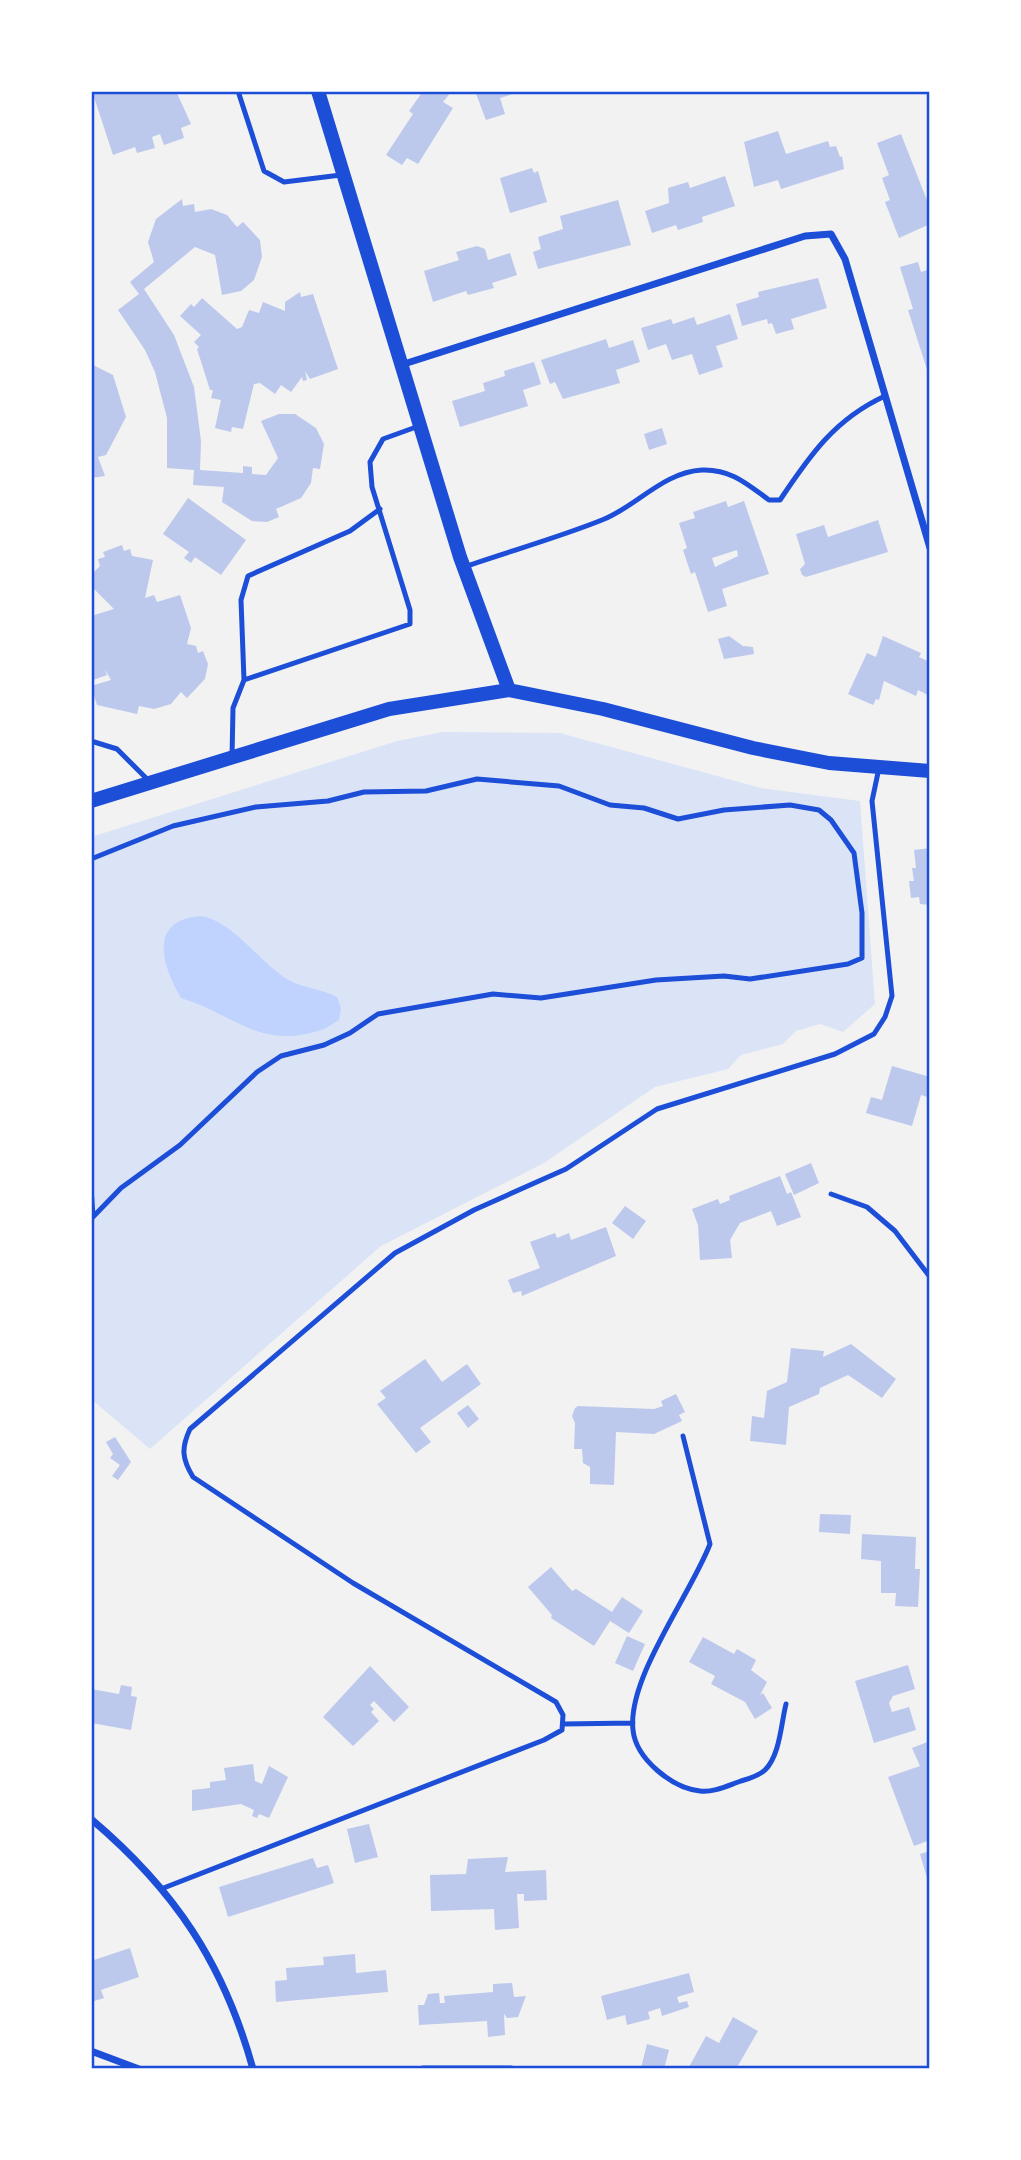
<svg xmlns="http://www.w3.org/2000/svg" width="1021" height="2160" viewBox="0 0 1021 2160" font-family="Montserrat,sans-serif">
<style>
.green{fill:#dbe4f7}
.water{fill:#bfd3fe}
.building{fill:#bdc9ec;fill-rule:evenodd}
.lines{fill:none;stroke-linecap:round;stroke-linejoin:round}
.service{stroke:#1d4ed8;stroke-width:5}
.minor{stroke:#1d4ed8;stroke-width:7}
.secondary{stroke:#1d4ed8;stroke-width:14}
.neatline{fill:none;stroke:#1d4ed8;stroke-width:2.5}
</style>
<rect width="100%" height="100%" fill="#f2f2f2"/>
<path class="green" d="M443,732L560,733L761,788L860,801L875,1004L843,1032L820,1024L796,1031L783,1044L741,1055L728,1069L655,1087L544,1163L381,1246L150,1449L91,1399V837L397,741Z"/>
<path class="water" d="M202,916C232,922 257,958 281,975C299,989 318,987 337,997L341,1008L339,1020C334,1022 328,1028 321,1030C259,1050 236,1015 181,998C161,964 148,919 202,916Z"/>
<path class="building" d="M92,91H176L191,124L181,128L184,138L164,145L160,134L152,137L155,148L137,153L135,147L113,155Z
M423,91L451,92L443,102L453,108L418,164L407,158L402,165L386,155L413,114L409,111Z
M475,91H520V92L500,98L505,114L486,120Z
M778,131L786,154L828,141L830,147L836,146L840,157L842,156L844,169L781,189L778,180L754,187L744,142Z
M901,134L930,208V224L899,238L885,202L890,200L882,178L889,175L877,143Z
M532,168L534,173L538,171L547,202L510,213L500,178Z
M725,176L735,206L702,217L703,222L678,230L676,225L652,233L645,211L669,203L668,188L688,182L690,188Z
M182,199L183,206L194,204L195,212L211,209L227,215L237,227L243,222L260,240L262,257L254,280L241,291L222,295L215,255L195,247L144,289L174,335L194,387L201,441L200,470L243,473V466L252,467V474L266,475L278,458L261,421L279,414H295L316,428L324,444L320,469L313,468L311,483L301,498L276,509L279,517L267,522L252,521L222,502L224,487L193,485L194,470L167,468V418L155,372L145,350L118,310L139,294L130,282L154,262L148,242L156,219Z
M618,200L631,245L538,269L533,252L541,249L538,237L563,229L560,216Z
M477,246L485,249L488,260L510,253L517,275L492,283L494,288L468,295L466,291L433,302L424,271L459,260L456,252Z
M918,262L921,272L930,269L929,376L908,310L913,309L900,267Z
M818,278L827,308L791,319L794,329L776,334L772,323L768,324L767,319L742,326L736,304L759,297L758,292Z
M300,292L301,297L313,294L338,369L310,379L305,371L307,380L303,381L302,377L291,392L281,385L275,394L260,383L254,384L243,429L232,427L231,432L215,428L221,400L211,398L213,390H210L197,349L199,347L194,342L201,335L180,316L191,304L194,307L202,298L237,329L242,327L249,310L259,313L263,302L285,311V302Z
M730,314L738,339L716,346L723,367L699,375L692,354L672,360L666,344L648,350L641,328L671,319L673,324L694,317L697,325Z
M606,339L609,348L633,340L640,362L616,370L620,383L563,399L555,382L550,384L541,360Z
M534,362L541,384L523,390L528,406L460,427L452,401L485,391L483,383L505,376L504,371Z
M91,364L113,375L126,417L106,455L98,457L105,476L91,478Z
M662,428L667,444L649,450L644,434Z
M188,498L246,540L221,575L195,557L191,563L184,558L189,552L163,534Z
M726,501L728,507L744,501L769,574L722,589L727,606L708,612L695,572L691,574L683,550L687,548L679,523L695,518L693,512ZM737,550L738,556L715,567L712,558Z
M878,520L888,552L806,577L802,575L800,569L805,564L796,534L824,525L828,537Z
M122,545L124,551L130,549L132,556L153,560L145,598L154,595L157,602L180,595L191,628L187,644L196,646L198,653L203,651L208,664L205,679L187,698L181,692L171,704L154,709L139,706L137,714L97,705L91,686L111,680L105,669L107,675L93,680L91,616L114,609L91,586V575L100,566L98,559L105,557L103,552Z
M729,636L743,646L753,647L754,654L724,659L718,639Z
M883,636L921,653L919,657L930,662V696L918,690L916,696L884,681L879,700L876,699L873,705L848,694L867,653L876,657Z
M930,848V905L920,904L919,897L911,898L909,881H914L912,868H916L914,850Z
M892,1066L930,1077V1098L921,1095L912,1126L866,1113L871,1097L882,1100Z
M811,1163L819,1183L794,1195L785,1174Z
M780,1176L787,1194L791,1192L801,1217L777,1226L771,1211L740,1223L730,1240L732,1258L700,1260L698,1225L692,1209L718,1199L720,1204L730,1200L729,1196Z
M625,1206L646,1221L633,1239L612,1223Z
M606,1227L616,1256L522,1296L521,1291L513,1293L508,1280L540,1268L530,1242L555,1233L557,1238L569,1233L571,1240Z
M851,1344L896,1379L882,1398L848,1375L820,1388L819,1394L789,1407L786,1445L750,1441L752,1416L764,1418L767,1391L787,1382L791,1348L824,1351L823,1357Z
M425,1359L442,1382L467,1364L481,1384L420,1428L431,1442L416,1453L377,1404L386,1398L380,1391Z
M676,1394L685,1412L679,1415L682,1421L654,1434L616,1432L614,1485L590,1484V1467L583,1463L582,1449H574L575,1423L572,1416L575,1408L578,1406L654,1409L663,1406L661,1401Z
M468,1405L479,1419L468,1428L457,1413Z
M115,1437L131,1462L118,1480L112,1476L120,1465L110,1458L113,1454L106,1442Z
M820,1514L851,1515L850,1534L819,1532Z
M862,1534L916,1537L915,1569H920L918,1607L895,1606L896,1593H881V1561L861,1559Z
M551,1567L572,1591L576,1589L612,1612L622,1597L643,1611L629,1633L610,1621L594,1646L551,1618L552,1615L528,1587Z
M627,1636L645,1644L633,1671L615,1663Z
M703,1637L734,1654L737,1649L756,1660L751,1670L767,1682L760,1695L763,1693L772,1708L755,1719L745,1702L711,1684L715,1676L689,1662Z
M908,1665L915,1689L893,1696L889,1703L892,1712L909,1707L916,1730L874,1743L855,1681Z
M370,1666L409,1707L394,1722L374,1701L370,1705L374,1709L371,1712L379,1721L353,1746L323,1717Z
M121,1685L132,1687L131,1696L137,1697L131,1730L91,1723V1689L119,1694Z
M930,1741V1840L914,1846L888,1777L920,1766L912,1748Z
M253,1764L255,1781L262,1784L269,1766L288,1777L269,1818L259,1814L257,1818L252,1816L254,1810L241,1804L192,1811V1790L210,1788V1782L226,1780L224,1768Z
M369,1824L378,1857L355,1863L347,1829Z
M930,1851V1885H929L920,1854Z
M508,1857L505,1872L546,1870L547,1900L524,1901V1894H517L519,1928L495,1930L494,1909L431,1911L430,1875L466,1874L468,1859Z
M313,1858L317,1868L328,1865L334,1883L228,1917L219,1887Z
M130,1948L139,1977L101,1990L104,1998L91,2002V1961Z
M355,1954L356,1973L386,1970L388,1992L276,2002L275,1981L287,1980L286,1968L324,1965L323,1957Z
M689,1973L694,1992L677,1997L679,2003L687,2001L689,2007L662,2016L660,2008L648,2012L650,2019L627,2025L625,2015L607,2020L601,1996Z
M512,1983L514,1997L526,1996L518,2017L507,2018L504,2014L505,2035L488,2037L487,2021L419,2025L418,2005H424L428,1994L439,1993L440,2003H445L444,1996L493,1992V1984Z
M733,2017L758,2031L736,2069H688L706,2036L719,2043Z
M647,2044L669,2050L664,2069L641,2068Z"/>
<g class="lines">
<path class="service" d="M238,91L264,171L284,182L341,175
M464,567C510,551 557,538 602,520C636,507 663,472 702,470C731,469 747,484 769,500H780C810,455 835,419 885,396
M244,680L241,600L248,576L350,531L380,509
M91,741L117,749L148,780
M232,757L233,708L244,680L410,624V610L372,487L370,462L383,439L419,426
M91,859L173,826L256,807L328,801L364,792L426,791L477,779L559,786L610,805L644,808L678,819L724,810L790,805L819,810L831,820L854,853L862,913V958L848,964L750,979L724,976L656,980L541,998L493,994L378,1014L350,1033L324,1045L281,1056L257,1072L180,1145L121,1188L91,1219
M91,1188L93,1216
M831,1194L867,1207L895,1231L930,1277
M683,1436L710,1544C691,1594 627,1678 633,1730C636,1759 672,1788 700,1791C713,1793 729,1785 741,1781C748,1779 760,1775 765,1770C780,1755 781,1724 786,1704
M563,1724L633,1723
M161,1889L544,1740L562,1730L563,1715L556,1702L353,1583L193,1477C182,1459 181,1448 190,1429L395,1253L474,1210L566,1169L657,1109L835,1054L874,1034L885,1017L892,996L872,801L879,768"/>
<path class="minor" d="M404,364L805,236L831,234L845,259L930,548
M91,1819C175,1890 224,1964 253,2069
M91,2051L139,2069
M423,2069H511"/>
<path class="secondary" d="M318,91L460,557L509,690
M91,801L389,709L509,690L603,709L753,748L829,763L930,771"/>
</g>
<rect width="1021" height="2160" fill="none" stroke="#ffffff" stroke-width="186"/>
<rect x="93" y="93" width="835" height="1974" class="neatline"/>
</svg>
